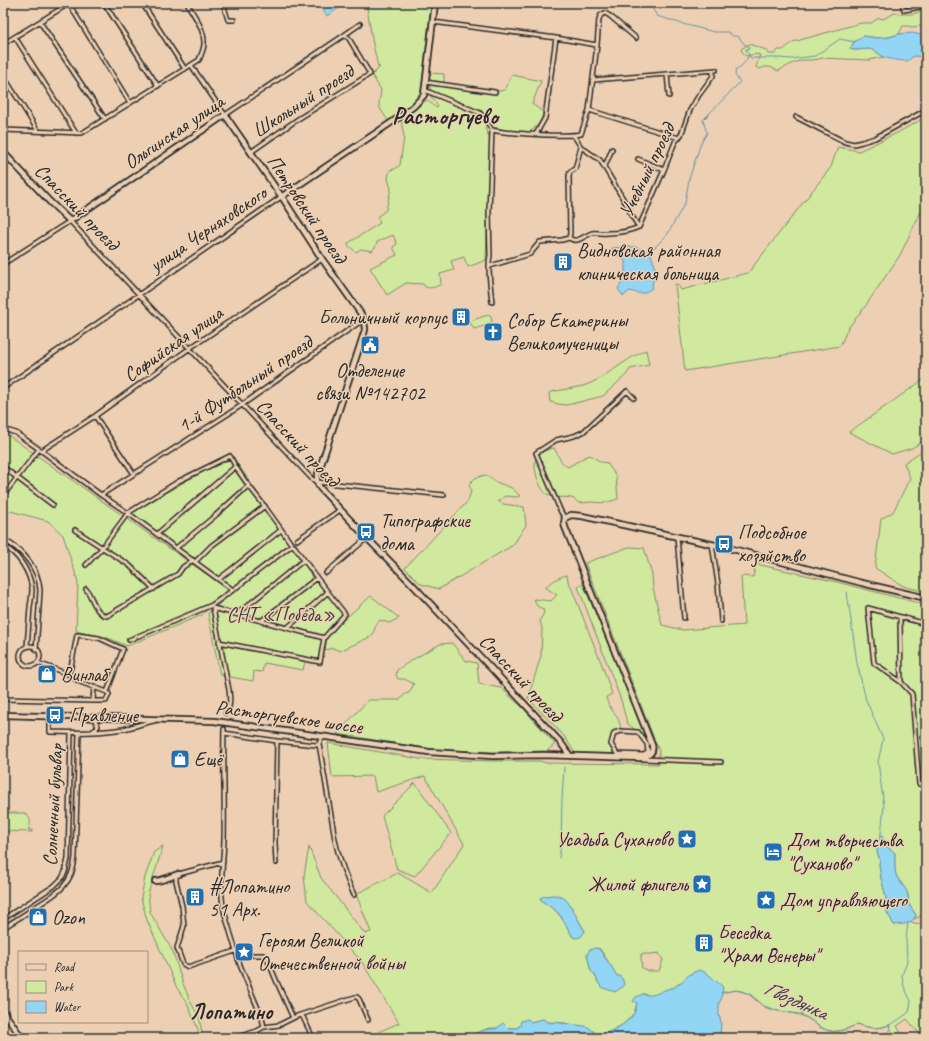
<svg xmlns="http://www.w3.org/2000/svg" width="929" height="1041" viewBox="0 0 929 1041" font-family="Caveat,sans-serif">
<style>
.green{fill:#d0e99f;stroke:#7e8a65;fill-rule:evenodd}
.water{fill:#92d5f4;stroke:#6991a4}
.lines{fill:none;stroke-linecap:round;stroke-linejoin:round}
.stream{stroke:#6991a4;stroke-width:1}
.street-casing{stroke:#2b2b2b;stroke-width:6}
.secondary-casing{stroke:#2b2b2b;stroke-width:8}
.street{stroke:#edd0b4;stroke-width:3}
.secondary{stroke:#edd0b4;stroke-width:4.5}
.labels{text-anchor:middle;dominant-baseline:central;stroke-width:3;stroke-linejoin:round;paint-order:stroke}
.street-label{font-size:20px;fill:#2b2b2b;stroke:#edd0b4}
.poi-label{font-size:20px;fill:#2b2b2b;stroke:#edd0b4;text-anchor:start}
.park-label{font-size:20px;fill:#3c3e37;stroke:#edd0b4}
.water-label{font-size:21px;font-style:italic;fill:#3a4449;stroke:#edd0b4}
.quarter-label{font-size:22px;font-weight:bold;fill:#2b2b2b;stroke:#edd0b4}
.district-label{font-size:24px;font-weight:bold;fill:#2b2b2b;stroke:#edd0b4}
</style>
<rect width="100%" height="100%" fill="#edd0b4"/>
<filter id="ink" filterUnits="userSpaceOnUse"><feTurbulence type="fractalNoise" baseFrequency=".025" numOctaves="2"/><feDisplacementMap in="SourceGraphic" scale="8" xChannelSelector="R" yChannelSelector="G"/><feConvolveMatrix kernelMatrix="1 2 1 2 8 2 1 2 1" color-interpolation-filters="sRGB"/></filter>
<g filter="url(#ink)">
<path class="green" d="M371,3H376L377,7L380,5V3H431L422,84L420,93L416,99L412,104L388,121L380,108L379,104L381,90L372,75L380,67H378L372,39L367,8Z
M926,10V25L912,27L908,26H903L899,34C885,39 877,38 863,36L854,42L850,49C858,52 867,47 874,50C877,52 880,55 883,57L869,60L822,58C814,61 806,59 799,61C791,63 785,68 778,71C771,67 767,65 760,69L756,67L760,55L755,54L746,56L743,53L741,49L749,44L766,50L768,54H775L778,50H783L793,42L861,23H871L879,18L883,19L895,13L900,14H913Z
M430,73L444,74V85L499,91L505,90L512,75L541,81L532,104L543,112C542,121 537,127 529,132C526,133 523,135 520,135C509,135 499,130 489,126L485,128L490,139L486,260L468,267L464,257L451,261L454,270L440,274L441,284C436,287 431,289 425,287L423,284L406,283L387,295L370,268L397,255L393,247L397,244L393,235L377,242L376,246L372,251L361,249L356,252L347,244L380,223L377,217L386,210L391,189L388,178L390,170L395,169L400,165L404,137L401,119L427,100L435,107L437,108L438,106L430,95Z
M926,117V201L923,207L900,255L864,308L848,328L840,346L685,371L675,284L678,285L681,290L748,273L831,167L838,147L859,151L897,133Z
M488,315L491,317L492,321C488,326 480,327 474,329L470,322V321Z
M646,350L649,365L630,369L626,375L603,396L567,405L558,404L550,402L549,393L551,392L583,386L591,383L599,379L634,356Z
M926,379V439L912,448L892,454L849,432L923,380Z
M3,435L9,436L229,590L212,603L202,615L127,646L106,637L76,631L78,582L63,535L48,521L3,509Z
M554,448C559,456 559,462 568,467L585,457L590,455L601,462L607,463L616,476L618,499L604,503L592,502L579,503C577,502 576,500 574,499C565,495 555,500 547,494C539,489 531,464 537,456C541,452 548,449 554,448Z
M926,448V592L903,586L875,568L881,519L893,512L910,478L904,463Z
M231,454L292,544H296L318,577L347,615L340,623L357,608L371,596L399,618L389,623L380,620L376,625L372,636L340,651L333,648L325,650L327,637L326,639L321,665L305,661L303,670L264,663L262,672L254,671L253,681L220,675L208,613L236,590L157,533L132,513Z
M485,475L496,482L512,488L520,496L516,497L505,496L498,501L503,504L524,507L526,525L513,545L439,589L421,584L405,568L468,501L471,491L469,484L475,478Z
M629,547L644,548L652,575L653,588L662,625L683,630L744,625L741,576L753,577L756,564L837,582L926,605V914L914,919L916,915L908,903C910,889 901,886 896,875C894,869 895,860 895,853L887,847L881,835L877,852L880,860L879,864L881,878L886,897V904L887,912L894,925L910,922L926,925V1038L919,1033L907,1019L897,1026L904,1038H879L891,1029L889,1025C878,1029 870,1029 858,1024C851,1027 840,1033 832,1031C820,1030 813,1020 802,1015C790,1011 774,1013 763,1006C759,1003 755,999 751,996C741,988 733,990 722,993V987L693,972L675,987L666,990L653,996H650L643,994L637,1003L634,1013L624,1024L605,1034L598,1035L593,1032L588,1027L572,1025L565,1023L547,1022L543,1019L531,1022L516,1028H489L476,1033L468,1038H371L376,1033L399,1023L362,962L307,901L304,876L309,847L321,878L365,934L371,932L356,894L398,873L432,893L464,844L425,776L376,792L373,776L332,777L328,743L420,759L495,761H540L546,763L659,764V751L585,563ZM540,898H564L573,909L577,918L585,931L573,937C567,928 563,918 555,910C550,906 544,904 540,898ZM596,948L600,949L611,966L617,976L599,984L595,975L591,971L587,954ZM659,953L663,960L659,971H648L642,968L641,959V954H651Z
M567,575L568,581L571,587L602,665L612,694L606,697C608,710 620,714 621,731L614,733L611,744L617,754L575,753L564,736L528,698L541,656L542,629L540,620L544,613L543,609L537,606L534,599L551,601L557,595L545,587C552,582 558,577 567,575Z
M583,584L651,745L647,744L640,734L627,723L621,700L578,587Z
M452,643L466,661L477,663L479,684L501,688L523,708L555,744L547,751L493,752L431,749L337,734L368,700H400L405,694L409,693L414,684L405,679H398L396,674L397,670L412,660L440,644Z
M415,783L451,833L415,876L397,869L382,816Z
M3,813H24C31,817 32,823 28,830H32V832L3,831Z
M163,846L148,894L150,912L173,952L182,981L191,1003L199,1017L203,1038H199L198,1029L187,1003L177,988L147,920L141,898L145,877L154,852Z"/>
<path class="water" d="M324,3H346L327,16L321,7Z
M912,33L926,36V57L914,56L907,61L895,60L883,57L875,51L869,49L853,50L850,49L854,42L863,36L876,38L890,37L899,34Z
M623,247H635L650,252L655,266L652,288C643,295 640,294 630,291L623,296L618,289L625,277V261L618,255L611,252L612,248Z
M881,834L887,847L895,853C895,860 894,868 896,875C901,886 910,888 908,903L916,915C912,925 903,924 894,925L887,912L886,904V897L881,878L879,864L880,860L877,852L878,843Z
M552,895C555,895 558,895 561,896C571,901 578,922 585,931L581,937L575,938L573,937C567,928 563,917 555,910C550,906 544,904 540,898L545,896Z
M596,948L599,949L611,966L617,976H620L623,980L624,986L615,992L603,988L599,984L595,975L591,971L587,955L589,950Z
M700,970L708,974L723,987L721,1000L719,1003V1015L721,1022L720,1038H468C477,1033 485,1028 496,1029L503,1023L508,1028H516L520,1026L521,1021L528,1019L531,1022L543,1019C548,1023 551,1024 557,1021L560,1023C563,1023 586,1026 588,1027C590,1028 595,1033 598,1035C610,1033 628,1024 634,1013C636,1010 636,1006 637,1003L633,1001L636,997L643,994C655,997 656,993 667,989C670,988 674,988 676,986C686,979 688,973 700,970Z"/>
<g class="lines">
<path class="stream" d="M649,3L657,16L683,24L714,32H728L733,36H738L744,44C747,45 749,46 749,49H746V51L751,58H779L791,59L815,56L840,39L855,42
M650,252L667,235L685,203L689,179L701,143L707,133L703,120L740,82L735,75L736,69C742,67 746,61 749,55
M847,592L857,663L866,700L883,739L878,762L884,806L881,834
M559,858L561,843L562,799L564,767
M721,993L736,990L750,994L764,1006L776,1010L800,1015L811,1020L819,1027L832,1032L847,1029L858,1024C879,1033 893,1025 909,1012L911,1001L904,987L902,975L907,961L906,939L908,923
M889,1025L895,1038"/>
<defs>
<path id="street" d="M104,3L158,86
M142,3L185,69
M223,3L228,20H234
M762,3L766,4L773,3
M902,3L904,10L926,6
M69,4L130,103
M40,22L105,119
M433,22L556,38L597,45
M15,37L76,133
M3,44L70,3
M191,65L225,115L343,36L360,24
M667,74L669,96
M3,75L38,131
M593,80L716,70
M425,82L495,92
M424,90L480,113L485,119L492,130L489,212L490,256C487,267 491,290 492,302
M589,110L679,138
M796,117L845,142L854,144L862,142L875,138L926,110
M3,130L82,133L199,60C201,55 204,49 204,44C205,29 194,16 187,3
M492,130C511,134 530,134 549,135C560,135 571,136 581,134L589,110L597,45L599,19L601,15L605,13L610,16L636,38
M536,134L545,118L556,38
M574,136L581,147L600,160L628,207L631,215L639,227
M251,152L298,119L370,74L348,37L344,36
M638,159L664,170
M605,166L612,149
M569,238L570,233L569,176L570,172L575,169L581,147
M3,264L70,221L312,479L317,482L444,495
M490,266L530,254L540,242L562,240L569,238C578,244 583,236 592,233C597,232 603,234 608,233C617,233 630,231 639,227L664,170L675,142L681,135L690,110L699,95L713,76V71
M3,388L281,197
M95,416L134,474
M3,429L16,433L39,449L101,495L128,513L233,590
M41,451L95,416L190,348L322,259
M3,467L53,505
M101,495L239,407L364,319
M3,496L39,449
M565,518L561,512L536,453L556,440L574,436L583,432L627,391L634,398
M75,530L129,565L154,589
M157,534L235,467
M677,537L684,618
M3,540C22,548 39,569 40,590C40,596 39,602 39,608C38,622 37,635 36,649
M297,540L340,510
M712,544L718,584L721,621
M3,546C18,553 30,572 32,589C32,594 31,601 30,607C29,621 28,634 27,647
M176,548L216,515L248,486
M195,562L211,546L265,506
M86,565L102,548L128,513L179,481L230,456C239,476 252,489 265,507C274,519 283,532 292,545
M326,573L367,538
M219,579L281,530
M86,589C93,598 95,614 107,616L178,574L183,567L193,560
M213,608L324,638
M213,608L229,690C230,698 231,706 226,713
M237,614L304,560
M900,618L901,682
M261,621L317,578
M926,624L868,608L874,663L901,682L912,694L919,784L926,785
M287,628L328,592
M129,640L212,605L233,590L292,545L294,546L317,578L345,614L324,638L320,662L219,642
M20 656a10 10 0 1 1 20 0a10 10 0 1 1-20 0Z
M38,663L68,674L80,682L107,692
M68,674L71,667L77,635L99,638L123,649L107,692L109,694L106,701H93
M3,699L93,701L94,686
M50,716V732C75,733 99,733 123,729C133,727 144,723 154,721
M91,718L95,720L98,726L96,729L93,731
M224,729C223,767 225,804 224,841C223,865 219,888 224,911L240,965L262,1018L264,1027
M621,731L638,732L647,744L648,752L644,755L617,754L611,744L614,733Z
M224,733L277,741L316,745L319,744
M322,736L319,744L333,827C336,852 344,873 354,895
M644,759L721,762
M223,862L179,874L176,877V881L182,906L184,926L177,948L183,964L188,967L244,948L247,952L252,955H263L267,958L276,980L293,1018
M276,863L275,843L277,741
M3,919L54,886L62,878L65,872L68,859L71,733
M3,928C14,921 26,914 37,906C58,893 73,884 75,857L79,733
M302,1015L313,1038
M234,1038L257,1031L264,1027L279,1025L297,1016L355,997H357L359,999L368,1020"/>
<path id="secondary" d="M3,152L50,202L70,221L225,115L284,200L322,259L361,314C364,320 365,324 365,330L317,477V482L320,488L367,538L411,583L550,731L561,743L570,756
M281,197L398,118L414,106L424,95L435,3
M3,715L214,721L313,735L429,752L493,756L543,755L642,758C649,756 654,753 652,745L565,527L564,523L565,518L571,515L582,516L729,548L862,583L926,598
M155,881C163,881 171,876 179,874
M3,1011L22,1038"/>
</defs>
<use href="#street" class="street-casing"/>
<use href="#secondary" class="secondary-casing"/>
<use href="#street" class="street"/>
<use href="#secondary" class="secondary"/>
</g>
</g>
<defs>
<symbol id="building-square" viewBox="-11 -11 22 22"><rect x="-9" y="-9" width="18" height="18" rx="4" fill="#1f6fb2" stroke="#edd0b4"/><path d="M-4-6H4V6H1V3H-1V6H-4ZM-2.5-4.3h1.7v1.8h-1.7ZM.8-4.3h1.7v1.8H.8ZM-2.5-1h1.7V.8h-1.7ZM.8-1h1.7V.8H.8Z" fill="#fff"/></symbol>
<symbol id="church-square" viewBox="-11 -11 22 22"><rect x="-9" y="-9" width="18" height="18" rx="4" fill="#1f6fb2" stroke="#edd0b4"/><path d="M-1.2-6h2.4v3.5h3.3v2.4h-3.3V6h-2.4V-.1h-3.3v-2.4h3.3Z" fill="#fff"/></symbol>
<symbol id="civic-square" viewBox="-11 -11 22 22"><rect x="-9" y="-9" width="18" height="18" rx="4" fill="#1f6fb2" stroke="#edd0b4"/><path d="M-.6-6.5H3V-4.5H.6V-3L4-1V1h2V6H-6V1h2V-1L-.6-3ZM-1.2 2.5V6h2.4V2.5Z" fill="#fff"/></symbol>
<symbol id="bus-square" viewBox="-11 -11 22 22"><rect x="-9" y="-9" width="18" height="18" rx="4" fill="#1f6fb2" stroke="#edd0b4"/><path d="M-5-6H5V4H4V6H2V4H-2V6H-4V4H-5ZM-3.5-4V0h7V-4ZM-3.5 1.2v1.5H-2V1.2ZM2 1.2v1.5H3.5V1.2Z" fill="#fff"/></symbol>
<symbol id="shop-square" viewBox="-11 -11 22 22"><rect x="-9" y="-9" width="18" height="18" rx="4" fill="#1f6fb2" stroke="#edd0b4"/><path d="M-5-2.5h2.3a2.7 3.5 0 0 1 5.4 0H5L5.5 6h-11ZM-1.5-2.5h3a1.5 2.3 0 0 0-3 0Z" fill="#fff"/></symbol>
<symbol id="sight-square" viewBox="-11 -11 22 22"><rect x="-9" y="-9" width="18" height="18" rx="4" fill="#1f6fb2" stroke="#edd0b4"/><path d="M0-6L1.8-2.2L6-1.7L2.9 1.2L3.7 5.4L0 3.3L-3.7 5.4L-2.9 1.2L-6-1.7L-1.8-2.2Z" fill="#fff"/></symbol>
<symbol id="hotel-square" viewBox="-11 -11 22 22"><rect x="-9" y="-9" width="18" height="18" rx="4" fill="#1f6fb2" stroke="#edd0b4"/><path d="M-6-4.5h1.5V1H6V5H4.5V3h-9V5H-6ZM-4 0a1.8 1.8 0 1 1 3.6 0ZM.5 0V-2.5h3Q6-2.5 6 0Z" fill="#fff"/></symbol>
</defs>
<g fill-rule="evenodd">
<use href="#building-square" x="552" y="251" width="22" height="22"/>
<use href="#building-square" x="450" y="306" width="22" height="22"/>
<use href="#church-square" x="482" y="321" width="22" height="22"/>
<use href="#civic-square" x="359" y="334" width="22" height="22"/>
<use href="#bus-square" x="355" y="521" width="22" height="22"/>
<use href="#bus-square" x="713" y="533" width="22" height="22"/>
<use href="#shop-square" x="36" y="663" width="22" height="22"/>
<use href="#bus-square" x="44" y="704" width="22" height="22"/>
<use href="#shop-square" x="169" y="748" width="22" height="22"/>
<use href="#sight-square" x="676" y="828" width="22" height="22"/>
<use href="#hotel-square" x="762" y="841" width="22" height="22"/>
<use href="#sight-square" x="691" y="873" width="22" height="22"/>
<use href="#building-square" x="184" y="886" width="22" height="22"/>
<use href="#sight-square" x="755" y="889" width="22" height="22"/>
<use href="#shop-square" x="27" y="906" width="22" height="22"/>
<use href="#building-square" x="693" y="932" width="22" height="22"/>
<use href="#sight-square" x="233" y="941" width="22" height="22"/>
</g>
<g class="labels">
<g class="street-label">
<text transform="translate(303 101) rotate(-33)">Школьный проезд</text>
<text transform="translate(174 132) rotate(-34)">Ольгинская улица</text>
<text transform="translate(647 170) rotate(-64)">Учебный проезд</text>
<text transform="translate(77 207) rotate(46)">Спасский проезд</text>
<text transform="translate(307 209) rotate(56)">Петровский проезд</text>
<text transform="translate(208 229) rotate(-34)">улица Черняховского</text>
<text transform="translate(173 344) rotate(-35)">Софийская улица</text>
<text transform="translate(245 384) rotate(-34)">1-й Футбольный проезд</text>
<text transform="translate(298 443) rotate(47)">Спасский проезд</text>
<text transform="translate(521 678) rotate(47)">Спасский проезд</text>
<text transform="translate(289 717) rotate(8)">Расторгуевское шоссе</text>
<text transform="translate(53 805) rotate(-87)">Солнечный бульвар</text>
</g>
<g class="poi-label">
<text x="577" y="250">Видновская районная<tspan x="577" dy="23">клиническая больница</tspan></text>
<text x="447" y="317" text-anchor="end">Больничный корпус</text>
<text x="507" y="320">Собор Екатерины<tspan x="507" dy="23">Великомученицы</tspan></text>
<text x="370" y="370" text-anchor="middle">Отделение<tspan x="370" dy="23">связи №142702</tspan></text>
<text x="380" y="520">Типографские<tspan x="380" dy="23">дома</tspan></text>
<text x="738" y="532">Подсобное<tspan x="738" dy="23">хозяйство</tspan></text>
<text x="61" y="674">Винлаб</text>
<text x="69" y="715">Правление</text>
<text x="194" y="759">Ещё</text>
<text x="673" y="839" text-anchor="end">Усадьба Суханово</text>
<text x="787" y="840">Дом творчества<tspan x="787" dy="23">"Суханово"</tspan></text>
<text x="688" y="884" text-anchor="end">Жилой флигель</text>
<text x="209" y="886">#Лопатино<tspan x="209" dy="23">51 Арх.</tspan></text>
<text x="780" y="900">Дом управляющего</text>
<text x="52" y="917">Ozon</text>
<text x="718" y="932">Беседка<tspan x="718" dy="23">"Храм Венеры"</tspan></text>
<text x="258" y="940">Героям Великой<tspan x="258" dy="23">Отечественной войны</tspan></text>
</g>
<g class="park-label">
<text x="281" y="614">СНТ «Победа»</text>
</g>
<g class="water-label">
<text transform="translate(796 1000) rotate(24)">Гвоздянка</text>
</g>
<g class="quarter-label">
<text x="231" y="1012">Лопатино</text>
</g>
<g class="district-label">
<text x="445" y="116">Расторгуево</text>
</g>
</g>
<rect width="929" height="1041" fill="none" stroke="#edd0b4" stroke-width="16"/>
<rect x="8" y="8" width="913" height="1025" fill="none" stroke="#2b2b2b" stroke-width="1.5" filter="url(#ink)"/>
<rect x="18" y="951" width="130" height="72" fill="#edd0b4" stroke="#9f8e7d"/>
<rect x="26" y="964" width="20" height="6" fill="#edd0b4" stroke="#9f8e7d"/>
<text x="54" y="971" font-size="12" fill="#2b2b2b">Road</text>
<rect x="26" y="981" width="20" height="12" fill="#d0e99f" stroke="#9f8e7d"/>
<text x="54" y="991" font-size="12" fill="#2b2b2b">Park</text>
<rect x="26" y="1001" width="20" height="12" fill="#92d5f4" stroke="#9f8e7d"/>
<text x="54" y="1011" font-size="12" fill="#2b2b2b">Water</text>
</svg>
